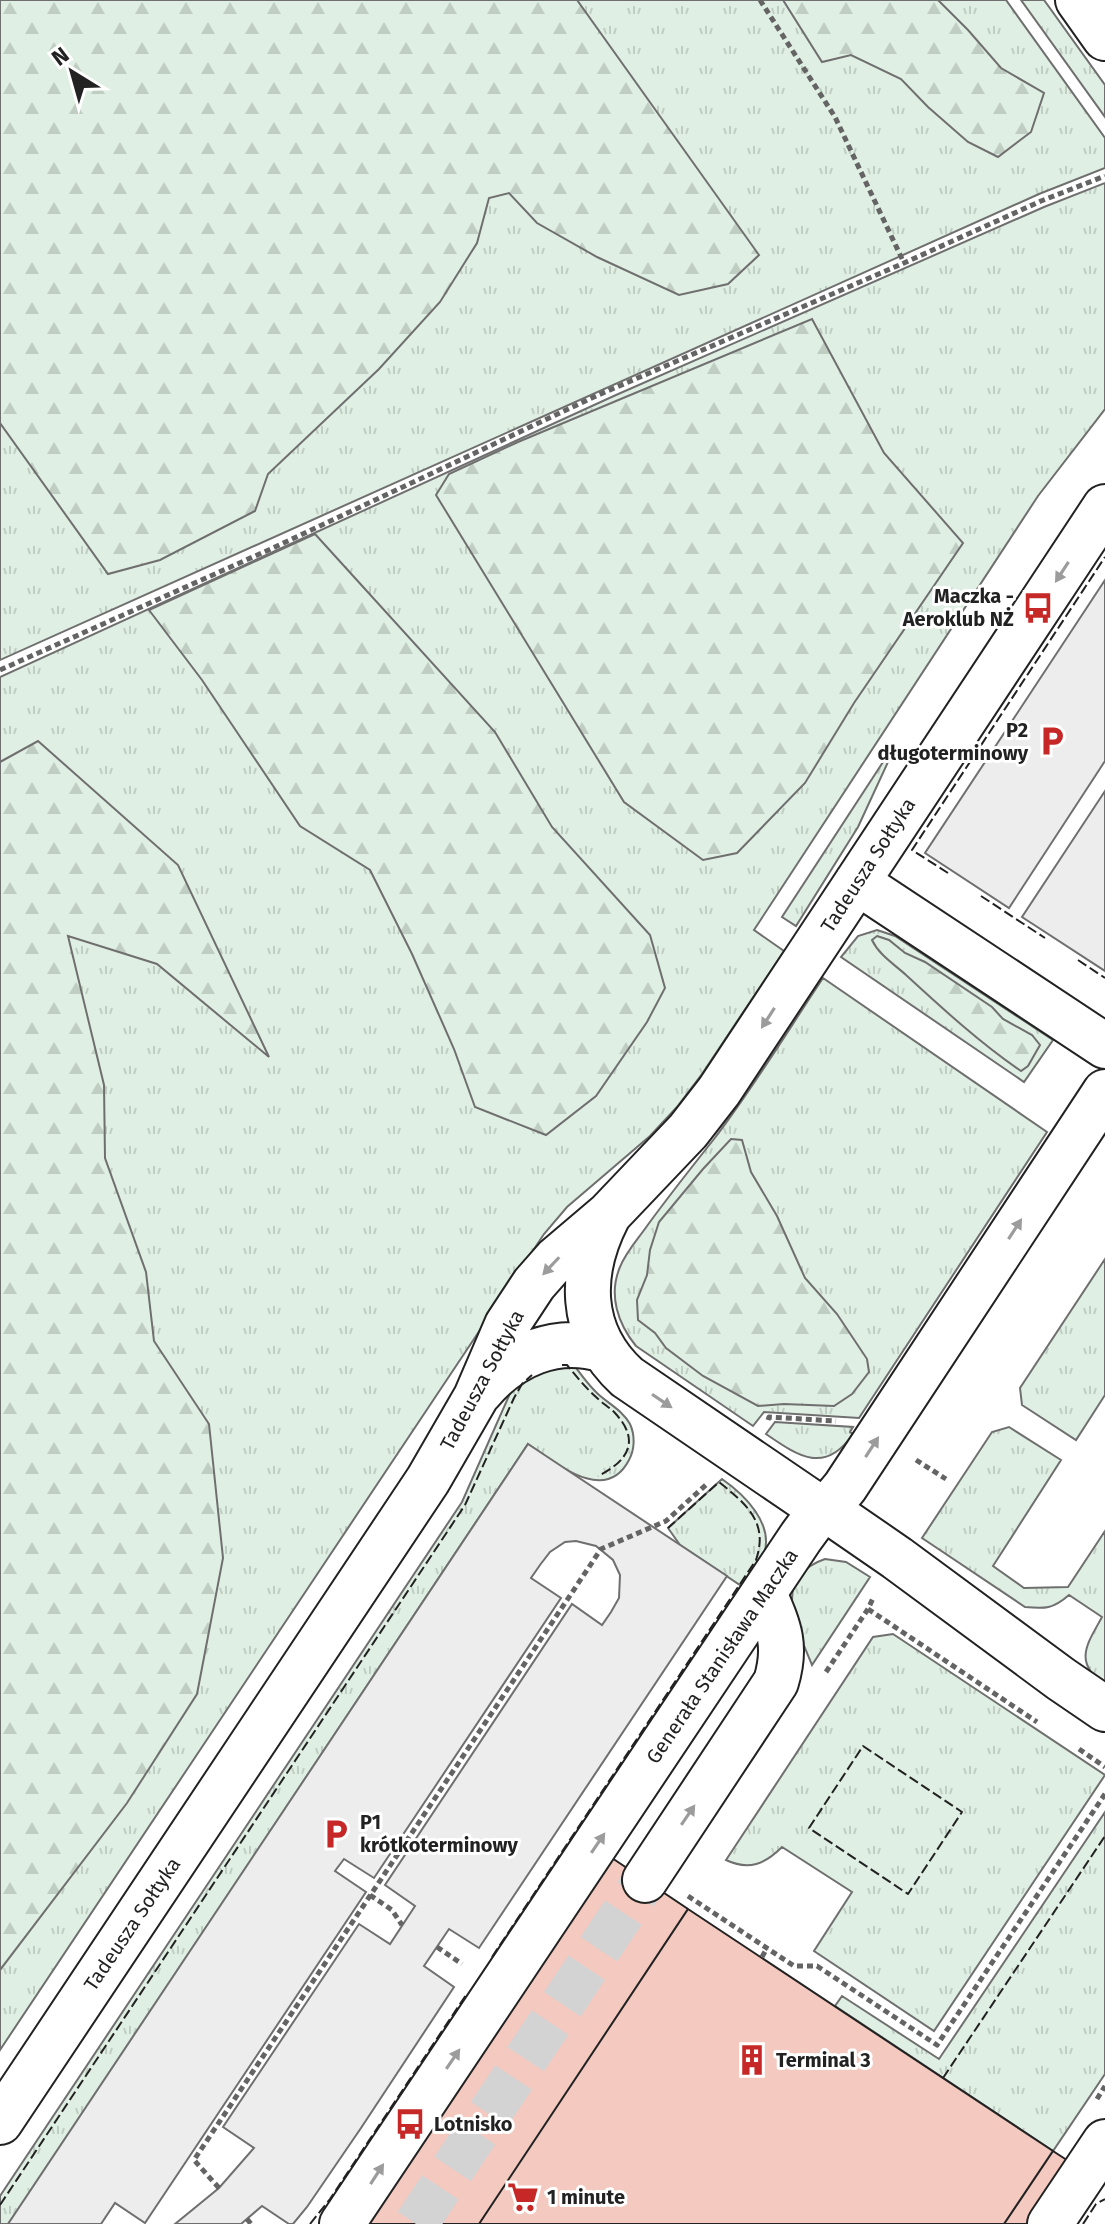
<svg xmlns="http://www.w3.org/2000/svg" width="1105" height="2224" viewBox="0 0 1105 2224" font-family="'Fira Sans',sans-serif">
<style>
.grass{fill:url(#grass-tufts);stroke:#6f6f6f;stroke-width:2}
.forest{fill:url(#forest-firs);stroke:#6f6f6f;stroke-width:2}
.parking{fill:#ededed;stroke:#6f6f6f;stroke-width:2}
.building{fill:#f3c9c0;stroke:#222;stroke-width:2}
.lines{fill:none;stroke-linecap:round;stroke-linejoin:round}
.minor-tunnel{stroke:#d3d3d3;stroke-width:44;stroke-dasharray:44 22;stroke-linecap:butt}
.minor-casing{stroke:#222;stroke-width:48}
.path{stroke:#646464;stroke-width:5;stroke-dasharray:6 4;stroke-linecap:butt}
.minor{stroke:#fff;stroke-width:44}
.fence{stroke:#222;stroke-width:2;stroke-dasharray:10 4;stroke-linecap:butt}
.oneway{fill:#9c9c9c}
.labels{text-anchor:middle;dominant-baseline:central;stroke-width:6;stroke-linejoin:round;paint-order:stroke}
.poi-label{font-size:20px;font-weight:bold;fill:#222;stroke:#fff;text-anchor:start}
.street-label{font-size:20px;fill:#222;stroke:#fff}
</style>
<defs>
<pattern id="grass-tufts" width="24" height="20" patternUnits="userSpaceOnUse" patternTransform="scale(2)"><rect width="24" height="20" fill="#e0efe3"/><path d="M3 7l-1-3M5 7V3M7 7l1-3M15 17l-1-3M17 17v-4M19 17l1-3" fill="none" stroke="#c0cdc2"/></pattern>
<pattern id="forest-firs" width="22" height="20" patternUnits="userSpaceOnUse" patternTransform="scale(2)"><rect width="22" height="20" fill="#e0efe3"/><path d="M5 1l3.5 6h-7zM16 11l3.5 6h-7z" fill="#c0cdc2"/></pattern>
</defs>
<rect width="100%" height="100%" fill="#fff"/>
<path class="grass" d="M0,0H1006L1105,138V168L1039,194L0,660Z
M1021,0H1044L1105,85V117Z
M1105,183V409L1038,496L754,930L784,951L702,1074L677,1107L650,1136L567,1207L544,1234L0,2050V677L616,395L1044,207Z
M885,759L888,762L858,827L796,926L782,917Z
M877,930L895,936L1053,1040L1024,1082L841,957L858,936Z
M823,978L1047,1132L859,1418L764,1412L753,1426L636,1346C618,1324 608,1295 620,1267C626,1252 638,1239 647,1226C668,1197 691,1168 714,1139C753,1088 787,1032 823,978Z
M1105,1259V1395L1076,1440L1022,1405L1020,1388Z
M571,1361C579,1372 588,1385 598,1394C609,1404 623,1411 630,1424C635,1435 635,1449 629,1460C605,1506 555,1462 528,1444L18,2210L8,2224H0V2196L462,1502L512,1389L521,1376Z
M775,1422L853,1427L850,1432L853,1434C825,1475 798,1456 766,1434Z
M1009,1427L1061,1460L993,1566L1024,1588L1068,1587L1105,1531V1685C1072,1662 1088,1643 1102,1617L1069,1595C1053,1609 1045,1609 1025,1607L922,1538L992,1432Z
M722,1479C745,1495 774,1524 764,1554C760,1565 750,1576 743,1587L680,1545L668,1528Z
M825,1559L846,1562L870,1577L812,1665C797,1628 770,1578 825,1559Z
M893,1634L1105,1775L934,2031L814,1951L852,1892L782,1847C765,1864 749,1871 726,1860L873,1637Z
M1105,1812V2074L1053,2151L835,2006L842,1996L939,2059Z"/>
<path class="forest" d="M0,0H577L759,255L728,284L679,295L597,257L537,223L509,193L489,198L477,243L440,302L379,369L268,474L255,511L160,560L108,574L0,423Z
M783,0H938L968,30L1001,68L1044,93L1031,132L998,157L968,142L928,107L901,79L851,55L822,62Z
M812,319L884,453L963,543L854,703L805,783L737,853L703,860L624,802L436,495L449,474L518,442Z
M315,534L495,732L552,827L650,935L665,988L647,1022L596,1096L546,1135L475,1107L454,1049L412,954L370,870L300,826L202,680L149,610Z
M38,741L178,865L269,1057L157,964L68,936L104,1085L105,1158L146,1272L154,1341L209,1424L223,1558L197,1694L127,1803L0,1970V762Z
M877,936L889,940L905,953L925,962L992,1007L1003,1019L1032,1035L1040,1045L1028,1066L1021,1071C980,1043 943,1009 906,975C894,964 879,955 872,940Z
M731,1139L742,1140L751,1172L777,1216L805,1278L837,1314L867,1359L869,1372L852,1394L834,1406L784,1404L758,1406L703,1376L666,1348L655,1333L638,1320L637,1300L647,1275L650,1250L659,1222L703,1169Z"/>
<path class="parking" d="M1105,580V761L1009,908L925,853Z
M1105,791V971L1022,917Z
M528,1444L727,1576L479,1948L449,1929L424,1966L454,1987L361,2128L307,2207L293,2224H289L262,2206L241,2224H175L219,2188L254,2148L223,2127L359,1924L390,1944L415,1906L385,1885L572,1604L602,1625L611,1612L619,1598L620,1575L613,1560L596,1546L576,1541L565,1542L550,1552L540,1565L531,1578L561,1598L374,1878L344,1859L335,1871L366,1892L145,2223L115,2203L101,2224H8Z"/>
<path class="building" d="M612,1858L688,1909L479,2224H367Z
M688,1909L1053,2151L1004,2224H479Z
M1053,2151L1079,2168L1041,2224H1004Z"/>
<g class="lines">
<path class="minor-tunnel" d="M416,2224L645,1880"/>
<defs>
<path id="minor" d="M1078,0L1105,38
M857,882L1105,1046
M608,1216C579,1272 578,1332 627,1377L815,1505L823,1507L897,1558L1061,1679L1105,1709
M480,1392C511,1355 556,1335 604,1350
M645,1880L776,1682C787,1645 779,1628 764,1593
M0,2122L428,1480L476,1397L507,1325L534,1284L556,1259L609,1214L688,1131L719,1091L1105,507
M342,2224L801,1537L823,1507L835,1499L845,1487L1105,1092
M1050,2224L1105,2142"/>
</defs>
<use href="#minor" class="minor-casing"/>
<path class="path" d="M760,0L835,117L904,263
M0,670L273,548L596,396L904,263L1041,201L1105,176
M768,1420L769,1417L836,1421
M916,1460L946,1479
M868,1609L1037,1722
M826,1672L868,1609L874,1596
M1079,1749L1105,1767
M370,1895L392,1910L402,1925
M688,1896L794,1966H817L937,2045L1105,1794
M437,1947L462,1964
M762,1957L767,1948
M1097,2099L1105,2086
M219,2188L194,2160L601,1549L666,1521L708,1483
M247,2219L251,2224"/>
<use href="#minor" class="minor"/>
<path class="fence" d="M948,873L912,850L1105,557
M981,896L1045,938
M1078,960L1105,978
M562,1365H567C576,1376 585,1387 596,1397C602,1403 609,1407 615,1413C641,1441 628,1461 598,1476
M863,1746L962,1812L908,1894L809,1828Z
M492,1957L756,1560C769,1522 746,1504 719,1482L668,1528
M943,2078L1105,1836
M0,2205L465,1505L514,1398L522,1384L532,1375
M310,2224L330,2199L466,1995
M1083,2224L1096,2204L1105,2199"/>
</g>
<defs><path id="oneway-solid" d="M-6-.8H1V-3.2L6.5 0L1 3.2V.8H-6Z" transform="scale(2)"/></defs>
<g class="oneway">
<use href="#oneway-solid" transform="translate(1062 572) rotate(123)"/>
<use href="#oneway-solid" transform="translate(768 1018) rotate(123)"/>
<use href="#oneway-solid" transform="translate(1015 1229) rotate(-57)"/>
<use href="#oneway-solid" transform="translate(551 1266) rotate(133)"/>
<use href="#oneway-solid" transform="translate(662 1401) rotate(34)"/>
<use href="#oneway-solid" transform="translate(872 1447) rotate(-57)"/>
<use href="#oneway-solid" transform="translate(688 1815) rotate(-56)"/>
<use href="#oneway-solid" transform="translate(598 1843) rotate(-56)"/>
<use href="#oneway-solid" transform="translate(453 2059) rotate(-56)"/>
<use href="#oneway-solid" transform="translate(377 2174) rotate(-57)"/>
</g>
<defs>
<symbol id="bus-bare" viewBox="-9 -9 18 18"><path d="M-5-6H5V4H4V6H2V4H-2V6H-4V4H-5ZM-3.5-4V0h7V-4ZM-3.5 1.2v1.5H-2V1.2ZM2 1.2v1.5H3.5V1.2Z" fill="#c62828" stroke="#fff" stroke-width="2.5" paint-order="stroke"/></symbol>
<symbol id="parking-bare" viewBox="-9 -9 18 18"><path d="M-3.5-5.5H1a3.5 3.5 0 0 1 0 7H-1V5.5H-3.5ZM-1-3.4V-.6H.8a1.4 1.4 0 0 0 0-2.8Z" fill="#c62828" stroke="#fff" stroke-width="2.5" paint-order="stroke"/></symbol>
<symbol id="building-bare" viewBox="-9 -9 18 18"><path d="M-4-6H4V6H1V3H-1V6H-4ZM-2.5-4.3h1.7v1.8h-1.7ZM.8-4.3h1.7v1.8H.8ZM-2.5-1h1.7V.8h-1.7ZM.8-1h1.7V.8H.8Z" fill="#c62828" stroke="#fff" stroke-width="2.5" paint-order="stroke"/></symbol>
<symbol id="supermarket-bare" viewBox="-9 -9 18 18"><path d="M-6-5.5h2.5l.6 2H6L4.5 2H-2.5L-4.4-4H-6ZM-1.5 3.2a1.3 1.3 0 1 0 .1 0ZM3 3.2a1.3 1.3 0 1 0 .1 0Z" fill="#c62828" stroke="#fff" stroke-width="2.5" paint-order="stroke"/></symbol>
</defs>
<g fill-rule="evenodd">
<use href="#bus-bare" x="1016" y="586" width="44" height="44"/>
<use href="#parking-bare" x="1030" y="719" width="44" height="44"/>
<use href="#parking-bare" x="314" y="1812" width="44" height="44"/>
<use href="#building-bare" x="730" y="2038" width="44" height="44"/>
<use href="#bus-bare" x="388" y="2102" width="44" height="44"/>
<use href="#supermarket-bare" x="501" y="2175" width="44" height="44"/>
</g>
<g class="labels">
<g class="poi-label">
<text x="1014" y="596" text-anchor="end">Maczka -<tspan x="1014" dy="23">Aeroklub NŻ</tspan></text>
<text x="1028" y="730" text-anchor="end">P2<tspan x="1028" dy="23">długoterminowy</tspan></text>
<text x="360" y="1822">P1<tspan x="360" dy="23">krótkoterminowy</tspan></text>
<text x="776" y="2060">Terminal 3</text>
<text x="434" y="2124">Lotnisko</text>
<text x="547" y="2197">1 minute</text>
</g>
<g class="street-label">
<text transform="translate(868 865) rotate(-57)">Tadeusza Sołtyka</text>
<text transform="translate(482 1380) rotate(-62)">Tadeusza Sołtyka</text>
<text transform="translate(722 1656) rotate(-56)">Generała Stanisława Maczka</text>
<text transform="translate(132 1924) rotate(-56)">Tadeusza Sołtyka</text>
</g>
</g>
<g transform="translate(72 72) rotate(323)" stroke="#ffffff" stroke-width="6" paint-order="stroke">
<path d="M0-6L14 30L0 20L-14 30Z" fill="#222222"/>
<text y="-12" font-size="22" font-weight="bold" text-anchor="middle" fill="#222222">N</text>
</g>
</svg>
